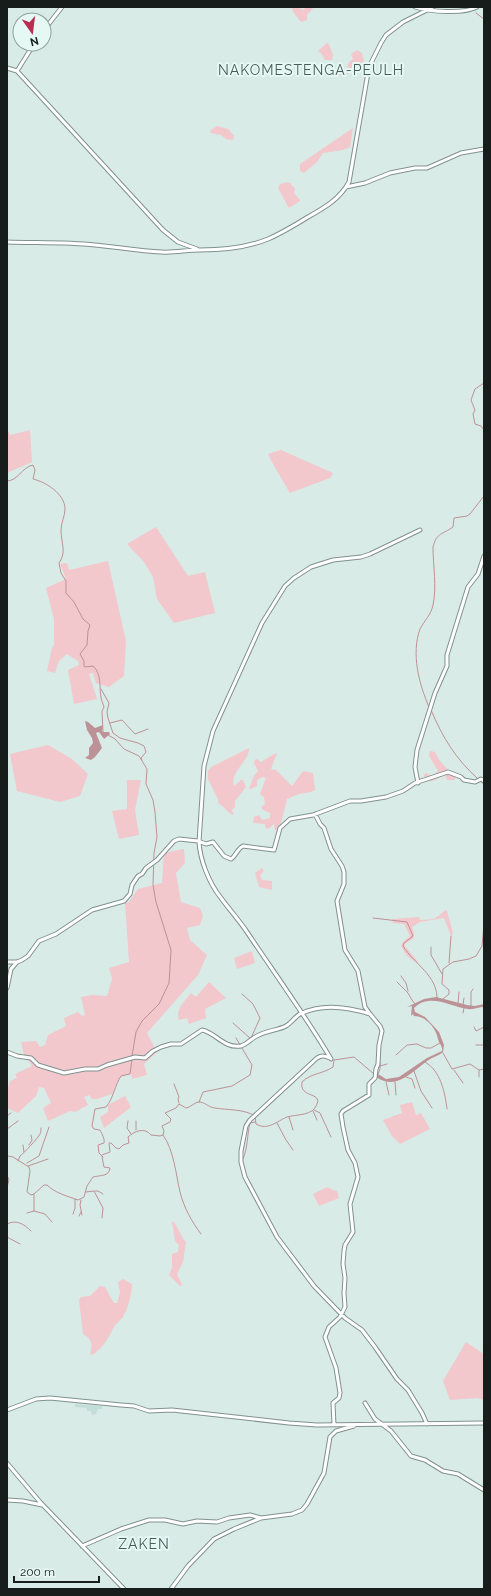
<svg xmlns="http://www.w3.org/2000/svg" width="491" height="1596" viewBox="0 0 491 1596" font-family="Raleway,sans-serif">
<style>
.built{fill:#c3ded8}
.green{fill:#f2c8cd}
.water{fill:#bd9297}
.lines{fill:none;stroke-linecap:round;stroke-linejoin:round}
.stream{stroke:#bd9297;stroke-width:1}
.street-casing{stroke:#81928e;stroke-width:5}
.street{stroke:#fff;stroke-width:3}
.labels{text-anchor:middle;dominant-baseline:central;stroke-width:4;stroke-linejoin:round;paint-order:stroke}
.quarter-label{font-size:14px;letter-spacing:1px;fill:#4b5b57;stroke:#e5f8f4}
</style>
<rect width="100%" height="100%" fill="#d8ebe6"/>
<path class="built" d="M75,1404L102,1406V1409H98L96,1414L92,1415L91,1411H87V1408L75,1407Z"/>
<path class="green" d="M292,7H297L303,10L306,7H314L307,15V20L301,22L293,12Z
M327,43L329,44L333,55L332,60H325L321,53L318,51Z
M357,50L362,53L364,61L362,67L353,72L340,76L335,68L338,66L347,69L349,62L353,59L351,54Z
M217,126L228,129L234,136L233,140L226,139L221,135L211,133L210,131Z
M353,128L350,147L343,150L323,153L317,162L304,173L300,171V164Z
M287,182L290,183L295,189L294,193L300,200V201L289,208L278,188L280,184Z
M7,429L10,435L30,430L32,462L7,473Z
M281,450L333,473L330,478L290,493L274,466L268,454Z
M156,527L188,576L205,572L215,613L174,623L157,599L153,577L144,562L127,544Z
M108,561L126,641L124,676L109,687L96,683L93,673L89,674L97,699L74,704L68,670L79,665L78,661L67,654L59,661L55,673L47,671L52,648L54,645V619L46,588L66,579L60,564L67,563L69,570Z
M48,745L72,759L88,774L80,796L60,802L17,791L10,754Z
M249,748C250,761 229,772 234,786L241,780H243L246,787L235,801V807L232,810L234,815C228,814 224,806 218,803V799L208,779V771L211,767Z
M430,751L435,752L440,761L455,777V780H447L445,775L433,781H427L424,776L425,773L432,776L438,771L429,756Z
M277,753L271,769L276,770L292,786L303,771L313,773L315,790L311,792L299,794L287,799L279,831L275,830L274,824L268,829L265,827V824L253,823L254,817L259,815L262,820L270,818V813L263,810L261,807L265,804L264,797L260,794L266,778L263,777L257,780V786L251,789H249L254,776L258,771L254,763V761L257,759L261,762L274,754Z
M127,780H141L135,810L139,835L119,839L112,811L127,809Z
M184,849L185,863L176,873L181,902L200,908L203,916L200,925L187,928L190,940L207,955L198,975L147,1033L157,1052L144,1064L147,1075L132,1079L131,1074L121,1076L112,1094L97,1099H92L89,1095L84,1097L88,1105L75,1112L70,1111L48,1121L43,1108L51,1103L44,1088L39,1087L36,1096L18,1113L7,1108V1091L10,1081L17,1078L15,1074L32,1066L24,1055L21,1042L36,1041L40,1047L45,1045L48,1035L66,1026L64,1018L78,1012L82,1016L85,1015L81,997L92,995L107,996L112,979L109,968L129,962L125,903L129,902L138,889L162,883L164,853Z
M262,868L264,871L260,875L262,880L272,881V890L259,887L255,873Z
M446,910L447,911L453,933L451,936L444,918L420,922L412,927L414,933V938L405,944V946L418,962L417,963L407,956L401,946L402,943L410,936L404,924L393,923L392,919L419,917L420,920L434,919Z
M252,951L255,963L237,969L234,958Z
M209,982L226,998L205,1009L206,1018L189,1024L187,1018L179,1020C175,1009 185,1001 191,993L196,997Z
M125,1096L131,1107L104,1128L100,1117L108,1112V1105Z
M412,1102L416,1115L421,1113L430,1129L400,1144L392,1136L383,1120L402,1113L400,1105Z
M327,1187L333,1190L337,1191L339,1198L319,1206L313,1194Z
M173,1221C179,1228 180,1236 186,1242L183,1262L177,1274L182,1285L180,1286L169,1275L172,1268V1254L178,1252L179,1245L175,1241L172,1222Z
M123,1279L132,1284C132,1294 128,1308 123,1317C120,1321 115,1324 113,1329C107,1340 103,1348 92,1355L90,1354C93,1344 92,1339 83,1334L79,1300L81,1297L90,1296L100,1286L105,1287L114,1303H117L120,1293L118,1282Z
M466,1342L484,1354V1400L477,1398L450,1400L443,1381Z"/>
<path class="water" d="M85,721L88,722L95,728L103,725L102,731L103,732H109L110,734L104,739L99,732L96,733L102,748L95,757L91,760L85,758L89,755V748L93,743L92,738L87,730Z
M436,997L467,1005L475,1006L484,1004V1007C478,1007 474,1010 468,1009C451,1007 430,992 414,1008L415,1012L425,1017L439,1032L444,1045L443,1052C439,1056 432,1057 427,1061C412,1072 396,1091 376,1077L378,1074L386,1079L399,1077L427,1058L442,1051C443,1046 439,1044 438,1039C436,1028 426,1016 414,1016L413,1014L411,1016L412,1006L407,1007L424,999Z"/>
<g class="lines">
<path class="stream" d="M476,13L484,19
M484,383L475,389L471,400L475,410L473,414L475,424L481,426L484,430
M7,481C18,481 22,467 33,465L35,470L33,479C46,482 65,494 65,509C65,516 61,523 61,530C61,543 67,552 59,563L61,573L66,581V593L74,602L83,619L90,625L88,631L87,645L80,654L84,661V666L85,667L93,666C102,674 99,687 101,697C101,700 103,703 104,707L102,711L103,732
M101,689L109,703L107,712L108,718L113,733L120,738L138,743L144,746L146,752L141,758L142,760
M429,707C419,684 411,654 420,629C424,621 431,615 433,605C437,587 433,566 433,547C437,532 442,535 453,527L454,518L467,516L470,514L484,496
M431,710C443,738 455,758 478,779
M110,723L122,720L135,734L148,729
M108,735L115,739L124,749L139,756L147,769L146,784L153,800L155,812L157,837L154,853L153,885L156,902L171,950L169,983L159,1004L142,1021L136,1032L132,1056
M480,781L484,784
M373,918L407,922L413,936L404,943L403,946C414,964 437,975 437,998
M431,947V955L442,974
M449,963L451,936
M401,976L406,983L408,991
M397,982L408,993L412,1000L415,1004
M443,999L449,994V990L442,984L443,969L453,962L469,959L476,956L482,946L484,925
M458,1004L459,992
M463,1005L464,998
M471,1006V992L473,989
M463,1013L464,1008
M233,1023L250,1038
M474,1027L476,1031L484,1027
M242,1044L251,1038L260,1018L253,1004L242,994
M476,1045H484
M443,1053L452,1069L470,1064L479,1070L484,1069
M396,1055L407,1045L417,1044L426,1048H431L440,1043
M425,1062C441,1071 445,1093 447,1109
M380,1066L387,1064
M454,1070L463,1083
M479,1070V1077
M414,1071L421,1091L432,1108
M378,1074L380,1069V1062
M406,1077L412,1079L415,1088
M386,1082L389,1095
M395,1082L396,1095
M174,1084L179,1097L178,1099L179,1103
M199,1102L203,1092L232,1086L250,1075L252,1065L236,1038
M314,1110L320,1113L331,1137
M313,1111L317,1120
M7,1116L11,1113
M289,1117L293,1130
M128,1121L127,1128L131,1134
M277,1123L286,1140L293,1150
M7,1129L18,1121
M136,1130V1121
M163,1135C174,1150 176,1175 180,1192C184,1208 192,1222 201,1234
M23,1145L24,1152
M29,1145L32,1140L31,1135
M102,1155L110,1152L109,1143H111L116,1148L119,1149L123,1145L129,1143L128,1137C135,1131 144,1127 151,1135L160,1136L163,1135L164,1131L162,1126L170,1122L171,1119L165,1113L176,1108L179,1104L186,1108C191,1107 194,1103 198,1102C204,1101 209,1108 215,1108C226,1110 245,1109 255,1116L256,1124C268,1131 277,1121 287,1117C298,1114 313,1116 317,1104C322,1092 299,1098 302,1082C311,1073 323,1074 333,1067L334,1060L354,1057L374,1074
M7,1156L13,1157L29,1167L30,1171L27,1192L31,1195L34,1194L44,1185H47C55,1193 67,1196 78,1200L84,1197L87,1186L93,1177C100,1175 109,1177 110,1168L104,1167L102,1157
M103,1157L99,1153L98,1145L104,1143C105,1139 102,1134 100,1130L94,1129L92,1126L95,1109L106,1107C113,1099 115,1085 121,1076L130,1074L132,1059
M243,1159C248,1147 247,1135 250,1123L255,1122
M18,1161L20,1156C24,1153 38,1138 40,1134C41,1132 41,1130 41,1128
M27,1163L39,1156L49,1127
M28,1166L48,1159
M7,1175L9,1180L7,1187
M95,1191H98L103,1194
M86,1192L94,1191L103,1208L102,1218
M34,1194V1211L45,1214L52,1222
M81,1200L80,1205L82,1215
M27,1213L34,1211
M73,1214L75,1208V1199
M79,1216L81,1212
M7,1224C16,1219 24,1224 31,1231
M7,1237L20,1244"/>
<defs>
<path id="street" d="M415,7C430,12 464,14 477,7
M44,30L62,7
M7,68L17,71L163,230L178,242L197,249
M17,71L34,44
M346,187L365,183L390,173L415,168H427L461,153L484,149
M7,242C36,243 66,242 95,245C117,247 139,251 161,252C174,253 187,250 200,250C224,250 246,248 268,239C282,233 295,225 308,217C324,208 340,199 349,182L369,67L381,43L386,35L403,22L433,7
M418,783L415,767L417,750L435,693L447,666V655L468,587L478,574L484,556
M315,814L320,824L324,828L331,849L342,866L344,872V884L337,901L345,950L358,971L365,1007L370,1014L380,1026L382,1031L379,1045L378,1064L376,1069L375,1078L369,1084V1095L343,1111L341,1114L343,1127L348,1150L355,1163L358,1177L350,1204L353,1232L345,1245L344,1251L343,1264L345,1278L344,1293L345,1307L340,1317L329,1327L325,1337L336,1368L340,1393L339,1398L333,1403L334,1425
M7,962H17L22,960L28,956L39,941L56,934L92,910L124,901L130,894L132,885L138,876L142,874L146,868L157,860L174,841L179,839L198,841L206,844L213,842L224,856L231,859C236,856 237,849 243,846L274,850L280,828L290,819L313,815L350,801H361L386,797L403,791L415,783L448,772L461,777L464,780L475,782L481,779L484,781
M7,988L11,969L17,962
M7,1052L17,1056L31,1058L38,1065L64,1073L85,1069H98L107,1065L135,1057L145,1058L153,1051L161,1047L171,1044H181L202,1030C215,1032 224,1049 241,1046C247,1044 252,1038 257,1036C265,1031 279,1030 286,1026C291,1023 295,1017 300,1014C322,1003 348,1007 370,1014
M330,1058C325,1056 322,1055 317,1058L250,1120L246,1126L241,1151V1162L245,1177L277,1237L314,1286L345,1318L362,1330L375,1347L397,1379L408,1390L422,1413L427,1424
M331,1059C305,1015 275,974 247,932C239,920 229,909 221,898C209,883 200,860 199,842L204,766L213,731L262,623L285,586L294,578L311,567L333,560L361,557L370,554L420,530
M365,1403L375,1419L391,1431L411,1456L425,1460L443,1471L458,1474L484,1490
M7,1410L36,1399L50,1398L121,1405L134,1406L149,1411L172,1410L289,1423L317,1425L484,1423
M7,1463L40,1502L124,1589
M7,1500L23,1501L42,1505
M82,1546L121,1529L149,1520H165L183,1524L197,1521L217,1522L229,1518L250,1515L261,1518
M171,1589L188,1566L214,1539L234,1529L261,1518L292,1514L302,1510L307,1504L324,1473L330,1437L336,1431L354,1426"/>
</defs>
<use href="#street" class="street-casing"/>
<use href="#street" class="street"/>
</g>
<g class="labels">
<g class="quarter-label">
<text x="311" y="70">NAKOMESTENGA-PEULH</text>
<text x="144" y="1544">ZAKEN</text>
</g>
</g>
<rect width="491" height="1596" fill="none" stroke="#161d1b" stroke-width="16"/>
<g transform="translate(32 32) rotate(166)"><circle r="19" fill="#e5f8f4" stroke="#92a09d"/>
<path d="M0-3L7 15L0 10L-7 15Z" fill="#bb2b51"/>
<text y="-6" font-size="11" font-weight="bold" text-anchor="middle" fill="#161d1b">N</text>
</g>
<path d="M14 1576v6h85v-6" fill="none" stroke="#161d1b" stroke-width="2"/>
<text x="20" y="1576" font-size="12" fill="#161d1b" stroke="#e5f8f4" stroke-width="3" paint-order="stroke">200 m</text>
</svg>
